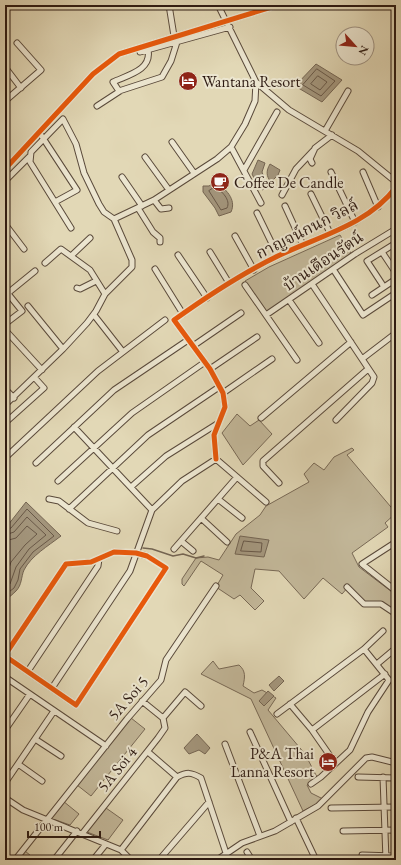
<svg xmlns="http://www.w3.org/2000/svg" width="401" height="865" viewBox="0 0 401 865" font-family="'EB Garamond','Noto Serif Thai',serif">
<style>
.green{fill:#c3b89a;stroke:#786956}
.water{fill:#a4977e;stroke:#746553}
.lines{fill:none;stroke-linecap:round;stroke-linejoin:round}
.shore{stroke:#685848;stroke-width:1}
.stream{stroke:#746553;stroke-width:1.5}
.street-casing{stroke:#5a4a3b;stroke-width:7}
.street{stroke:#ece6d0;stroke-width:5}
.cycleway-casing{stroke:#ece6d0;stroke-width:8}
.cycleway{stroke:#e8590c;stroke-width:5}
.labels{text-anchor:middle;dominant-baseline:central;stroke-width:4;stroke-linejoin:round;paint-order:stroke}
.poi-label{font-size:16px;fill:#2d1a12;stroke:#ece6d0;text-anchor:start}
.street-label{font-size:16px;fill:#2d1a12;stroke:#ece6d0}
</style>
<rect width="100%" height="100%" fill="#e2d8b6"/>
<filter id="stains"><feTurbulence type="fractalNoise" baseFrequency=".005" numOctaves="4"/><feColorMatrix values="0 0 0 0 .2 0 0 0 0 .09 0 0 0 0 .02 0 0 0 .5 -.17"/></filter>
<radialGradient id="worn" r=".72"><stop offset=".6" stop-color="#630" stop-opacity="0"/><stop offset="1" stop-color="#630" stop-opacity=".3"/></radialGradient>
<path class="green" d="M340,235L351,253L267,313L245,281L269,267Z
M237,414L250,426L259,420L272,434L243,465L222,433Z
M352,448L354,450L347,455L396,513L385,523L388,527L352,553L359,567L396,595V608L394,611L383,603L365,602L349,586L342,594L323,578L304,599L279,571L255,569L251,588L264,601L255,610L240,595L234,599L216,587L223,575L201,561L184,586L182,584V579L196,558L208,557L219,560L236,534L260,515L266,506L309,482L304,474L314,463L324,470L334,457Z
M213,661L219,669L239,665C246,671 245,677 243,686L254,693L262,690L276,698L268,710L305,754L317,777L307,785L311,793L323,799L317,804L303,811L251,699L201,674Z
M131,718L145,729L91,796L77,785Z
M63,801L79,814L70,825L50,818Z
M106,808L123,820L108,840L87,832Z
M25,851L36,860H18Z"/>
<path class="water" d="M316,64L342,80L322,102L295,86Z
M258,160L265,163L262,172L267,186L263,190L259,188L252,174Z
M270,164L280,170L278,175L271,182C266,176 266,171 270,164Z
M215,182C225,188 237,199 231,212L219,216L215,208L203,192V186H209Z
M26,502L61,536C48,546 31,556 24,570C21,577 22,585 16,591C12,595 9,597 5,601V526L8,525Z
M240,536L269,540L264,557L235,554Z
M279,676L284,681L274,691L269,685Z
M268,691L274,696L264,706L259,701Z
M197,734L210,748L205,754L199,750L189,754L184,748Z"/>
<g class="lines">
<path class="shore" d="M317,69L335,81L321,96L303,85Z
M318,76L327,82L320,90L311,84Z
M215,187C222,191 231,200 227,208L221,210L209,191Z
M5,530L11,528L27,509L54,536L33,552L20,569L18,580L14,588L5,595
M5,535L14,532L27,517L46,535L29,549L16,567L10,584L5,587
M5,541L16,538L27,526L37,534L25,545L11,562L5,580
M244,541L262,543L261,552L241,551Z"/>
<path class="stream" d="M143,548L152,549L173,556L183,554L196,558L204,556"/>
<defs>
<path id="street" d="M169,5L174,36
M145,6L150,5
M148,50C152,70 128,75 113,82L119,91L162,77L171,61L177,42
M140,52L230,27
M5,67L21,88
M256,82L289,110L358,151L396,182
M5,101L41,70L17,43
M97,106L120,91
M325,131L348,91
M39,132L77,190L55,202
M172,142L194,173
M231,147L261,203
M145,157L169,190
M312,163L310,159L315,148L332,135
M5,169L93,74L119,54L278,5
M244,170L277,112
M331,172L355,222
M363,172L378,207
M122,177L142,206
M5,181L29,157
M311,194L330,233
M282,195L296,169L313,151
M154,200L161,209L169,208
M285,206L303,245
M138,208L153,232L160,238V242
M257,213L278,256
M114,219L154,200L217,159L231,147L245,124L255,101L256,82L218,5
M5,224L24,249
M71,228L30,162L31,152L63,119L76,144L84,173L99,204L104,212L114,219
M235,236L254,270
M210,252L229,283
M382,252L396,273
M178,255L207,298
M71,256L90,238
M45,263L61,249L90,270L105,294
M155,269L183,314
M333,269L363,315L396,293
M312,284L374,377L372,383L336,420
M245,285L297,360
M384,287L367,261L396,243
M77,288L80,289L96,281
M5,290L22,311L5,324
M8,293L35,271
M372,295L396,279
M289,300L319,343
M28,306L63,349
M94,315L123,352
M266,315L355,254L396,229
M7,332L42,370
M193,346L241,313
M362,359L396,333
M210,369L257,337
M5,389L14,398
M223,393L272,359
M5,405L63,349L87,323L96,311L105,294L132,267V260L114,219
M261,418L351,342
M5,423L44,388L34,377
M74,427L152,510
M5,458L98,371L165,320
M216,459L214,435L225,407L223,393L210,369L174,320C206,297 244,272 280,255C320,236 369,224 396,187
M216,459L266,502
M36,463L114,390L188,340
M58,481L132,413L205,362
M279,483L263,466V461L368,369
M131,487L166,456L217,424
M49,499L59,501L88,523L117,531
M218,499L242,518
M69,509L148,435L219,387
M201,518L227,542
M181,541L193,551
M396,542L362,564L396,591
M174,549L237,477
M347,587L364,604H381L396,614
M5,655L66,564L91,562L114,552L136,553L147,556L166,568L76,705L5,656
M377,664L396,648
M28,671L98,566L99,559
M5,677L106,746
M52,688L130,571L152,510L182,481L216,459
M142,701L163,718
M290,704L312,730L335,763
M277,714L364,649L383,631
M163,718L185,692L201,706
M5,730L30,694
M312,730L385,674
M250,732L291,822
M35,739L61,756
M225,744L260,836
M148,752L177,777
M18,764L42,781
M358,777L396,778
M383,777L386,860
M5,783L54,711
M311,784L321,777L350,750L368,712L389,680L364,649
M5,798L23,810L121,850L131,860
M331,808L396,807
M296,818L316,860
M343,831L396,830
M82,834L158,738L165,728L163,718
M121,850L177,777C187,772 191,772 201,778L226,853
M247,852L252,860
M362,855L396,856
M15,860L127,719L161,680L166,660L216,586
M54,860L77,831
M93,860L106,844
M159,860L209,802
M217,860L242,843L275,831L318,806L366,758L372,757L396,763"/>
</defs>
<use href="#street" class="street-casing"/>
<use href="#street" class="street"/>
<defs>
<path id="cycleway" d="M5,169L93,74L119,54L278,5
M216,459L214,435L225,407L223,393L210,369L174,320C206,297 244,272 280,255C320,236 369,224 396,187
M5,655L66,564L91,562L114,552L136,553L147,556L166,568L76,705L5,656"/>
</defs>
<use href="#cycleway" class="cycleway-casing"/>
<use href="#cycleway" class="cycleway"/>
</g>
<defs>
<symbol id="hotel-disc" viewBox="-11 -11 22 22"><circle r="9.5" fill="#8f2418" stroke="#ece6d0"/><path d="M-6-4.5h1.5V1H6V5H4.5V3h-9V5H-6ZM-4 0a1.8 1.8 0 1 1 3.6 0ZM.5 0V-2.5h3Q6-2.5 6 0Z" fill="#fff"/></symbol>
<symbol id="cafe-disc" viewBox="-11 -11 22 22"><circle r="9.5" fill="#8f2418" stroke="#ece6d0"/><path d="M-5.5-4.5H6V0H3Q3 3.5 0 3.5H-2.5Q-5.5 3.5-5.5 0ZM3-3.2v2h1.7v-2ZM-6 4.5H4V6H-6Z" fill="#fff"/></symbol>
</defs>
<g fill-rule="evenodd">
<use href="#hotel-disc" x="177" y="70" width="22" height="22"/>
<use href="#cafe-disc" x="209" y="171" width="22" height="22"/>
<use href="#hotel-disc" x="317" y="751" width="22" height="22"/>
</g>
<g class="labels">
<g class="poi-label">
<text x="202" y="81">Wantana Resort</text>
<text x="234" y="182">Coffee De Candle</text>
<text x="314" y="753" text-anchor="end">P&amp;A Thai<tspan x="314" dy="18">Lanna Resort</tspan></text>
</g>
<g class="street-label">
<text transform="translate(307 229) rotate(-27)">กาญจน์กนก วิลล์</text>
<text transform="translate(323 261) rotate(-34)">บ้านเดือนรัตน์</text>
<text transform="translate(128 698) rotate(-49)">5A Soi 5</text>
<text transform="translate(117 769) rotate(-51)">5A Soi 4</text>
</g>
</g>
<rect width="401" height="865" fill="none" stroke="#e2d8b6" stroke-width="20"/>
<rect x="6" y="6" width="389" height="853" fill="none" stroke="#2d1a12" stroke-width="2"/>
<rect x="10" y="10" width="381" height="845" fill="none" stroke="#2d1a12"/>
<g transform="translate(355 46) rotate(117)"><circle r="19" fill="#ece6d0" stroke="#a09484"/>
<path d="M0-3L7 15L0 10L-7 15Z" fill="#8f2418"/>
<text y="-6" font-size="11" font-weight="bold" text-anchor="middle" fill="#2d1a12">N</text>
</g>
<path d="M28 831v6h72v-6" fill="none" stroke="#2d1a12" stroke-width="2"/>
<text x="34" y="831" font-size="12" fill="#2d1a12" stroke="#ece6d0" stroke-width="3" paint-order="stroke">100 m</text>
<rect width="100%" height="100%" filter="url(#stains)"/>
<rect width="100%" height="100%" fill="url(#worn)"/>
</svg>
